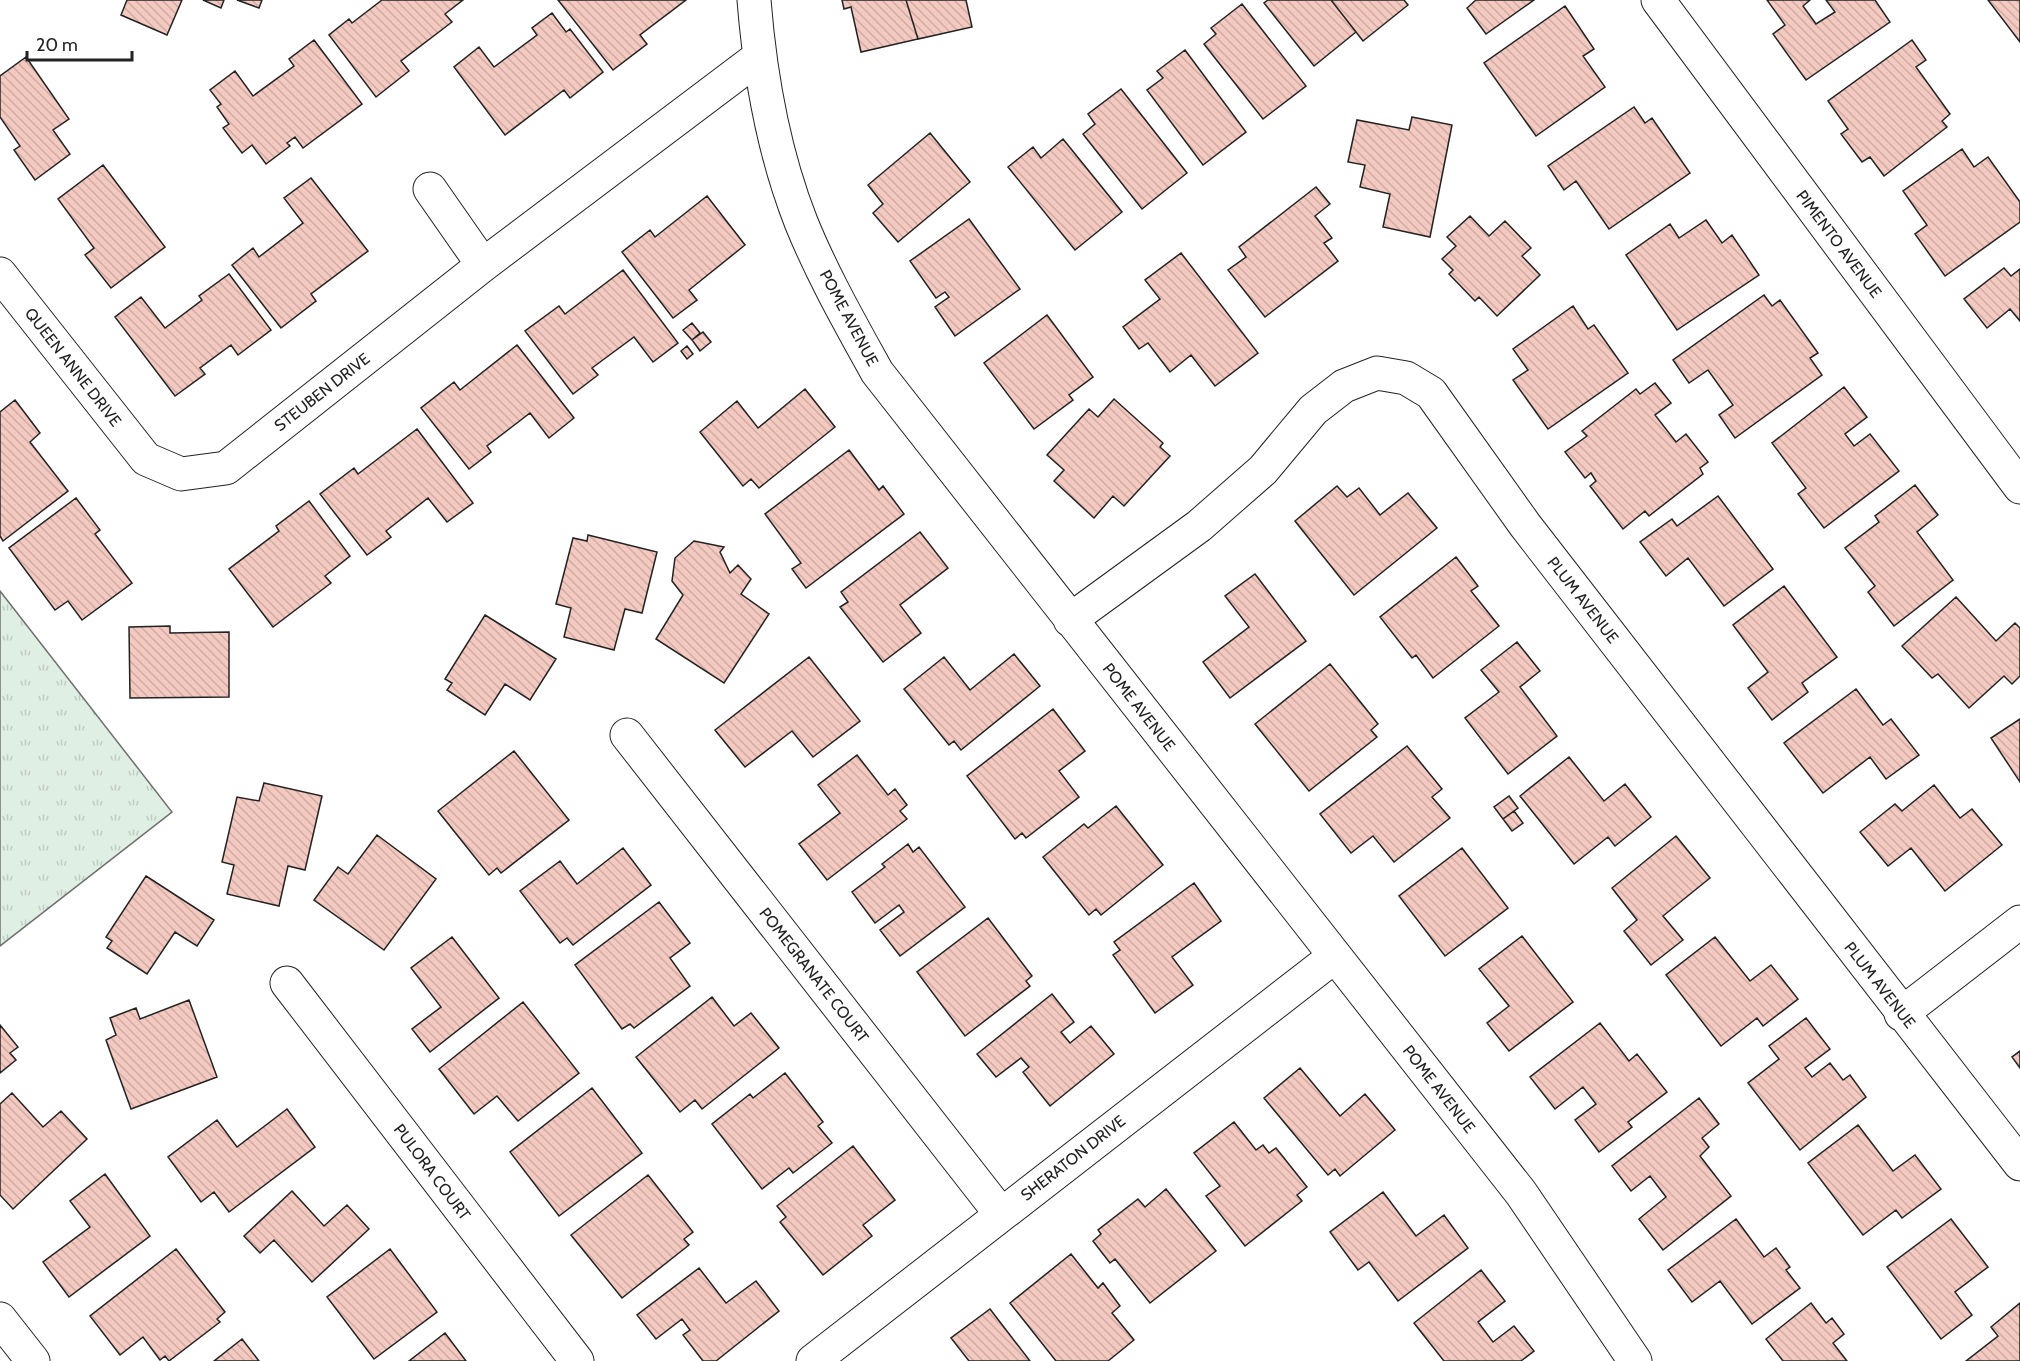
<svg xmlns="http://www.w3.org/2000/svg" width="2020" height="1361" viewBox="0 0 2020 1361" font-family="Cabin,sans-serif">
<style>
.grass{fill:url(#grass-tufts);stroke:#6f6f6f;stroke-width:1.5}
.building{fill:url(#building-back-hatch);stroke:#222;stroke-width:1.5}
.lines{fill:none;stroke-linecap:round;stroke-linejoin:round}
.minor-casing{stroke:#222;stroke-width:35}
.minor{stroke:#fff;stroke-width:33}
.labels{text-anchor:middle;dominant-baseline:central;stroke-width:4.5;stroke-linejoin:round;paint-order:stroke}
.street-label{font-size:16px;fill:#222;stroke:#fff}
</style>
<defs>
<pattern id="grass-tufts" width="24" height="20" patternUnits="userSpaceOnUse" patternTransform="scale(1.5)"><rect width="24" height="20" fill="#e0efe3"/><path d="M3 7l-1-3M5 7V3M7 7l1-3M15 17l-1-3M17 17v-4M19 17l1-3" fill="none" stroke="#c0cdc2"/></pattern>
<pattern id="building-back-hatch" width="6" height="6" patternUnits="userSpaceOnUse" patternTransform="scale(1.5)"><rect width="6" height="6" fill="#f3c9c0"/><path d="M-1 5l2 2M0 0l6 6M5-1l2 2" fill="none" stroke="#d0aca5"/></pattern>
</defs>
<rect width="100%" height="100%" fill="#fff"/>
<path class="grass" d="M0,591L172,812L0,946Z"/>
<path class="building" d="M127,0H182L167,35L121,15Z
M203,0H224L221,8Z
M237,0H262L259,8Z
M382,0H463L445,14L452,22L401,61L409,71L376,97L329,35L349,19L352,23Z
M558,0H686L640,35L647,44L613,70Z
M842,0H906L918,39L861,52L851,7L844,9Z
M906,0H966L972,27L918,39Z
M1268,0H1331L1356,32L1314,66L1264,3Z
M1331,0H1404L1408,5L1363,41Z
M1476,0H1534L1486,34L1467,8Z
M1767,0H1810L1803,6L1816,24L1835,12L1826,0H1875L1890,22L1806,80L1773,34L1785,25Z
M1988,0H2020V42Z
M1242,4L1306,86L1263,119L1204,44L1216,34L1211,28Z
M1565,6L1594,49L1583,56L1605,87L1536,136L1484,63Z
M552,13L566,32L570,29L603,72L570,98L564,90L505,135L454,67L479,47L494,67L537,35L532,28Z
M314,40L362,104L303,148L295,137L287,143L290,146L266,164L252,145L242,153L223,128L229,124L217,107L221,104L210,90L235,71L253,96L294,66L289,59Z
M1912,40L1926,60L1916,67L1950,114L1942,121L1947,127L1884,176L1870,157L1862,162L1841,134L1848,129L1828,101Z
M1185,50L1246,132L1203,165L1147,90L1163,78L1157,71Z
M26,57L69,119L53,130L70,154L35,180L14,150L20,146L0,117V76Z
M1121,89L1187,173L1142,209L1083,134L1095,124L1088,114Z
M1634,107L1645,123L1652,118L1690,173L1609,229L1576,181L1564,190L1548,166Z
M1412,117L1452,125L1430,237L1383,227L1390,194L1360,187L1365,165L1348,162L1357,120L1409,130Z
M930,133L970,182L898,242L873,213L883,204L868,185Z
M1063,139L1122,212L1075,250L1008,167L1033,147L1041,158Z
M1962,149L1974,167L1988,157L2020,202V222L1945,276L1915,234L1927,225L1903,191Z
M103,165L165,247L111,288L85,255L94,248L58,199Z
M311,178L368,251L311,294L316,301L281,328L232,265L253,248L259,257L303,223L284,198Z
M1316,187L1330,204L1315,216L1332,238L1324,243L1338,261L1265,317L1228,270L1246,257L1239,247Z
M707,196L745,245L689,290L697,300L673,318L622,252L650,230L655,237Z
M1470,216L1489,236L1505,221L1531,248L1522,256L1540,275L1497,316L1479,297L1475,301L1449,274L1453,270L1442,259L1456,246L1447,237Z
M969,219L1020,289L955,336L935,307L949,297L945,292L936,298L910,261Z
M1706,220L1722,243L1732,235L1759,275L1677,330L1626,255L1670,224L1679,238Z
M1181,253L1258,353L1215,386L1191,355L1170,372L1148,343L1139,349L1123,327L1160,299L1145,280Z
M2004,268L2011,276L2020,269V321L2010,309L1987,328L1964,299Z
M623,270L678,343L653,362L634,337L592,368L598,375L573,394L525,331L559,306L565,314Z
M229,274L271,330L238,355L231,345L200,368L205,374L175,396L115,317L141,297L165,328L202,300L199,296Z
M1764,295L1772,306L1780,300L1818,353L1810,358L1822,375L1735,438L1719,415L1733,405L1708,370L1689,383L1673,360Z
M1573,306L1588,329L1594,325L1628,373L1548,429L1513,380L1528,370L1513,349Z
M1047,315L1093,377L1069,395L1073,400L1034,429L984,363Z
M692,323L700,333L692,340L683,330Z
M703,332L711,342L700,351L692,340Z
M517,345L574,418L549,438L530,413L487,446L491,452L469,469L421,408L454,382L460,390Z
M687,346L693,354L687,359L681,351Z
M1655,383L1671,403L1655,415L1676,442L1686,434L1708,462L1700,468L1703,474L1649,516L1645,511L1623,529L1590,486L1596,481L1591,473L1585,478L1565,452L1587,436L1582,431L1636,389L1640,394Z
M1844,387L1867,417L1845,434L1854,446L1870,434L1899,471L1824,528L1798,494L1806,488L1772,443Z
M805,389L835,427L759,488L751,479L743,486L700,432L737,401L758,428Z
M1114,399L1163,443L1160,447L1170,456L1124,506L1113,496L1094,518L1054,481L1064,470L1047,455L1089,409L1098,417Z
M15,400L40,433L30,442L68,491L3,541L0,536V412Z
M417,429L473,503L447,522L428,498L386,531L391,537L367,555L320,494L354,468L358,474Z
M849,450L879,490L883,486L904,514L806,588L792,569L801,563L765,514Z
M1915,485L1938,515L1917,532L1953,580L1894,626L1868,592L1875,586L1845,548L1879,522L1875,516Z
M1337,486L1347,497L1359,488L1380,515L1408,493L1437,528L1354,595L1295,521Z
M1718,496L1773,569L1724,606L1688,558L1666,576L1640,542L1672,519L1677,526Z
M76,498L100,530L95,534L132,583L82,620L68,601L55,610L9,548Z
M309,501L350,556L325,576L331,583L273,627L229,569L279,531L276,526Z
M920,532L948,568L900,605L921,633L883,662L840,607L848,602L841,592Z
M588,535L657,552L642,613L625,609L614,650L564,637L571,608L556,604L573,538L587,541Z
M694,541L724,547L720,552L730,573L738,565L751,579L741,594L769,614L724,683L656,639L683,595L672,581L675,558Z
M1456,557L1478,586L1471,591L1499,626L1433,678L1416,655L1412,658L1380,617Z
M1255,574L1306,641L1230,698L1203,662L1249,627L1225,596Z
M1784,586L1837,657L1802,683L1808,692L1772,720L1748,688L1768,672L1733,625Z
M1956,597L1996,641L2015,623L2020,628V676L2012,684L2004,676L1969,708L1938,674L1932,678L1902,646Z
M485,615L556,659L530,700L505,684L485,715L447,690L452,683L445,679Z
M170,626V633L229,632V697L130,698L129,627Z
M1517,642L1540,671L1520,687L1557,736L1508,774L1465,718L1499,692L1481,670Z
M1014,654L1040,686L961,750L954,741L949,745L904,689L944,657L970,690Z
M809,657L860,721L813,757L792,731L745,767L715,730Z
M1330,664L1378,724L1371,730L1377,737L1309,791L1255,724Z
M1856,689L1883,725L1891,719L1919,755L1886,779L1870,757L1823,793L1784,743Z
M1053,709L1085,751L1059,771L1079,797L1026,838L1022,833L1015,839L967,776Z
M2020,719V782L1991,738Z
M1407,746L1442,789L1432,797L1450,818L1394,862L1373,836L1351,853L1320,814Z
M514,751L569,820L501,873L497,868L489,875L438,811Z
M857,755L888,795L895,789L907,805L900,811L907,819L827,880L799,844L840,813L818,785Z
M1569,757L1604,801L1625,784L1651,817L1615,846L1608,837L1574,864L1520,796Z
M264,783L322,796L305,870L288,866L279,906L227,894L234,865L222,862L237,797L259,801Z
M1934,785L1960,818L1972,809L2002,845L1945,891L1911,848L1888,866L1860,832L1895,804L1902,811Z
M1509,796L1518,808L1503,819L1494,807Z
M1116,806L1163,865L1101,915L1096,909L1089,915L1043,857L1084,824L1088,828Z
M1514,811L1523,823L1512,831L1503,819Z
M377,835L436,879L384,950L314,900L338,867L348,874Z
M1676,836L1710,878L1663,916L1683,940L1651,965L1624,931L1637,920L1612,888Z
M908,844L913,852L919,847L965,907L900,956L880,930L904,912L899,905L875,923L852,892L885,867L882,864Z
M623,848L651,885L573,945L567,938L560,943L520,891L560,861L577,884Z
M1462,848L1508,908L1445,956L1399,896Z
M146,876L214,920L197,946L175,932L147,974L107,948L112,941L106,937Z
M1194,883L1221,921L1172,957L1193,985L1155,1013L1113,955L1120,950L1114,942Z
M659,902L690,943L670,958L690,986L634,1028L630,1024L622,1029L575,965Z
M988,918L1032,976L1026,981L1030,986L965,1036L917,972Z
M1522,936L1573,1002L1509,1051L1487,1023L1509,1006L1479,969Z
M452,937L499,998L430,1052L412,1029L441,1007L411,968Z
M1715,937L1750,981L1771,965L1798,999L1763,1026L1757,1018L1721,1046L1666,975Z
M1052,994L1074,1022L1061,1032L1070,1043L1091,1026L1114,1054L1050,1106L1023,1072L1029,1067L1021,1058L996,1077L977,1054Z
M712,997L734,1026L751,1013L779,1048L702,1109L695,1100L680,1112L636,1057Z
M189,1000L217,1077L131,1109L106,1040L116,1035L110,1018L136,1008L140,1019Z
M523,1002L579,1073L518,1121L497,1096L474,1114L439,1069Z
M1806,1018L1830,1049L1805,1068L1812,1077L1830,1063L1843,1080L1850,1075L1866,1097L1800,1150L1748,1083L1779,1059L1769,1046Z
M1600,1023L1629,1061L1637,1054L1667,1092L1628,1122L1632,1127L1599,1152L1575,1120L1596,1104L1583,1087L1555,1109L1530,1077Z
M0,1025L18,1047L10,1053L16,1060L0,1073Z
M2020,1051V1068L2012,1057Z
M1300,1068L1340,1116L1365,1094L1395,1130L1340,1176L1335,1169L1328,1175L1264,1098Z
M785,1073L823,1122L818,1126L832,1143L793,1173L789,1168L762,1189L712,1124L750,1094L753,1098Z
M592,1088L642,1153L559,1216L510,1152Z
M12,1093L43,1127L61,1111L87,1139L13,1209L0,1195V1104Z
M1699,1098L1719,1124L1702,1138L1709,1147L1700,1156L1731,1196L1663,1250L1639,1219L1666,1197L1650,1176L1631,1191L1612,1166Z
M287,1109L315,1147L229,1212L214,1192L201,1202L168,1157L217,1120L237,1147Z
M1234,1122L1256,1150L1263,1145L1269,1153L1276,1148L1307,1187L1297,1195L1302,1201L1245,1246L1206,1196L1220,1186L1194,1153Z
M1858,1125L1893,1171L1915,1155L1941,1189L1902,1218L1896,1210L1863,1235L1808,1163Z
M853,1146L895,1200L863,1225L872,1236L823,1275L780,1222L786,1217L777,1206Z
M105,1174L150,1236L69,1297L43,1262L90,1227L70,1201Z
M648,1175L693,1232L684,1239L689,1245L622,1298L571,1235Z
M1166,1189L1216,1251L1150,1303L1115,1259L1110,1263L1093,1241L1101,1234L1098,1230L1138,1199L1145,1207Z
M292,1191L324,1226L347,1205L369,1229L312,1282L274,1240L260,1253L244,1236Z
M1383,1192L1416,1236L1444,1215L1468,1248L1398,1301L1369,1262L1358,1270L1330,1232Z
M1736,1219L1764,1257L1776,1248L1790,1267L1786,1270L1800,1288L1752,1324L1720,1281L1692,1302L1668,1270Z
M1951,1219L1988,1267L1955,1292L1972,1315L1941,1339L1887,1267Z
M176,1249L225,1312L217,1319L220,1322L169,1361L165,1356L160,1360L143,1337L120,1355L90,1316Z
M390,1249L437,1312L374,1359L327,1297Z
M1071,1254L1098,1288L1103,1283L1120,1306L1112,1313L1134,1340L1108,1361H1056L1010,1303Z
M699,1268L726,1303L756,1281L779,1311L716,1361H703L683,1335L690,1330L682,1319L656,1339L637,1315Z
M1481,1270L1505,1301L1478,1322L1493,1342L1514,1326L1534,1351L1521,1361H1444L1414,1323Z
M1811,1303L1826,1323L1832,1318L1844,1334L1833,1343L1847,1361H1783L1766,1339Z
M2020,1303V1361H1966L1998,1336L1991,1327Z
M990,1309L1030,1361H969L951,1338Z
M445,1333L466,1361H409Z
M242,1339L259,1361H214Z"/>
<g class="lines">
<defs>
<path id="minor" d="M754,0C760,75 773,151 801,222C822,274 850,323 877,372L1521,1193L1635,1361
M1658,0L2020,487
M430,189L483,265
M0,274L146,459L181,474L226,468L483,265L759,57
M1070,620L1199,526L1263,470L1313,410L1344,386L1377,373L1406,378L1431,393L1525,525L2020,1164
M627,735L1001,1214
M287,983L577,1361
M1901,1014L2020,922
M0,1319L33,1361
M813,1361L1335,956"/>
</defs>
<use href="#minor" class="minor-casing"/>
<use href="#minor" class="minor"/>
</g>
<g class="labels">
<g class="street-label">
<text transform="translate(1839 244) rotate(53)">PIMENTO AVENUE</text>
<text transform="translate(849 318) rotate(62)">POME AVENUE</text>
<text transform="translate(73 367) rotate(52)">QUEEN ANNE DRIVE</text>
<text transform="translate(322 392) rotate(-38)">STEUBEN DRIVE</text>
<text transform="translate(1583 600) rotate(52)">PLUM AVENUE</text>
<text transform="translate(1139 707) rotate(52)">POME AVENUE</text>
<text transform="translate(814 975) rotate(52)">POMEGRANATE COURT</text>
<text transform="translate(1880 985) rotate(52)">PLUM AVENUE</text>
<text transform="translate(1439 1089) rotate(52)">POME AVENUE</text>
<text transform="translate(1073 1158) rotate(-38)">SHERATON DRIVE</text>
<text transform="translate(432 1172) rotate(53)">PULORA COURT</text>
</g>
</g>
<path d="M27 51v9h105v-9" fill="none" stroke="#222222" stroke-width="3"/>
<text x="36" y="51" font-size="18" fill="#222222" stroke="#ffffff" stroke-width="4.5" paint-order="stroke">20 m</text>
</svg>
